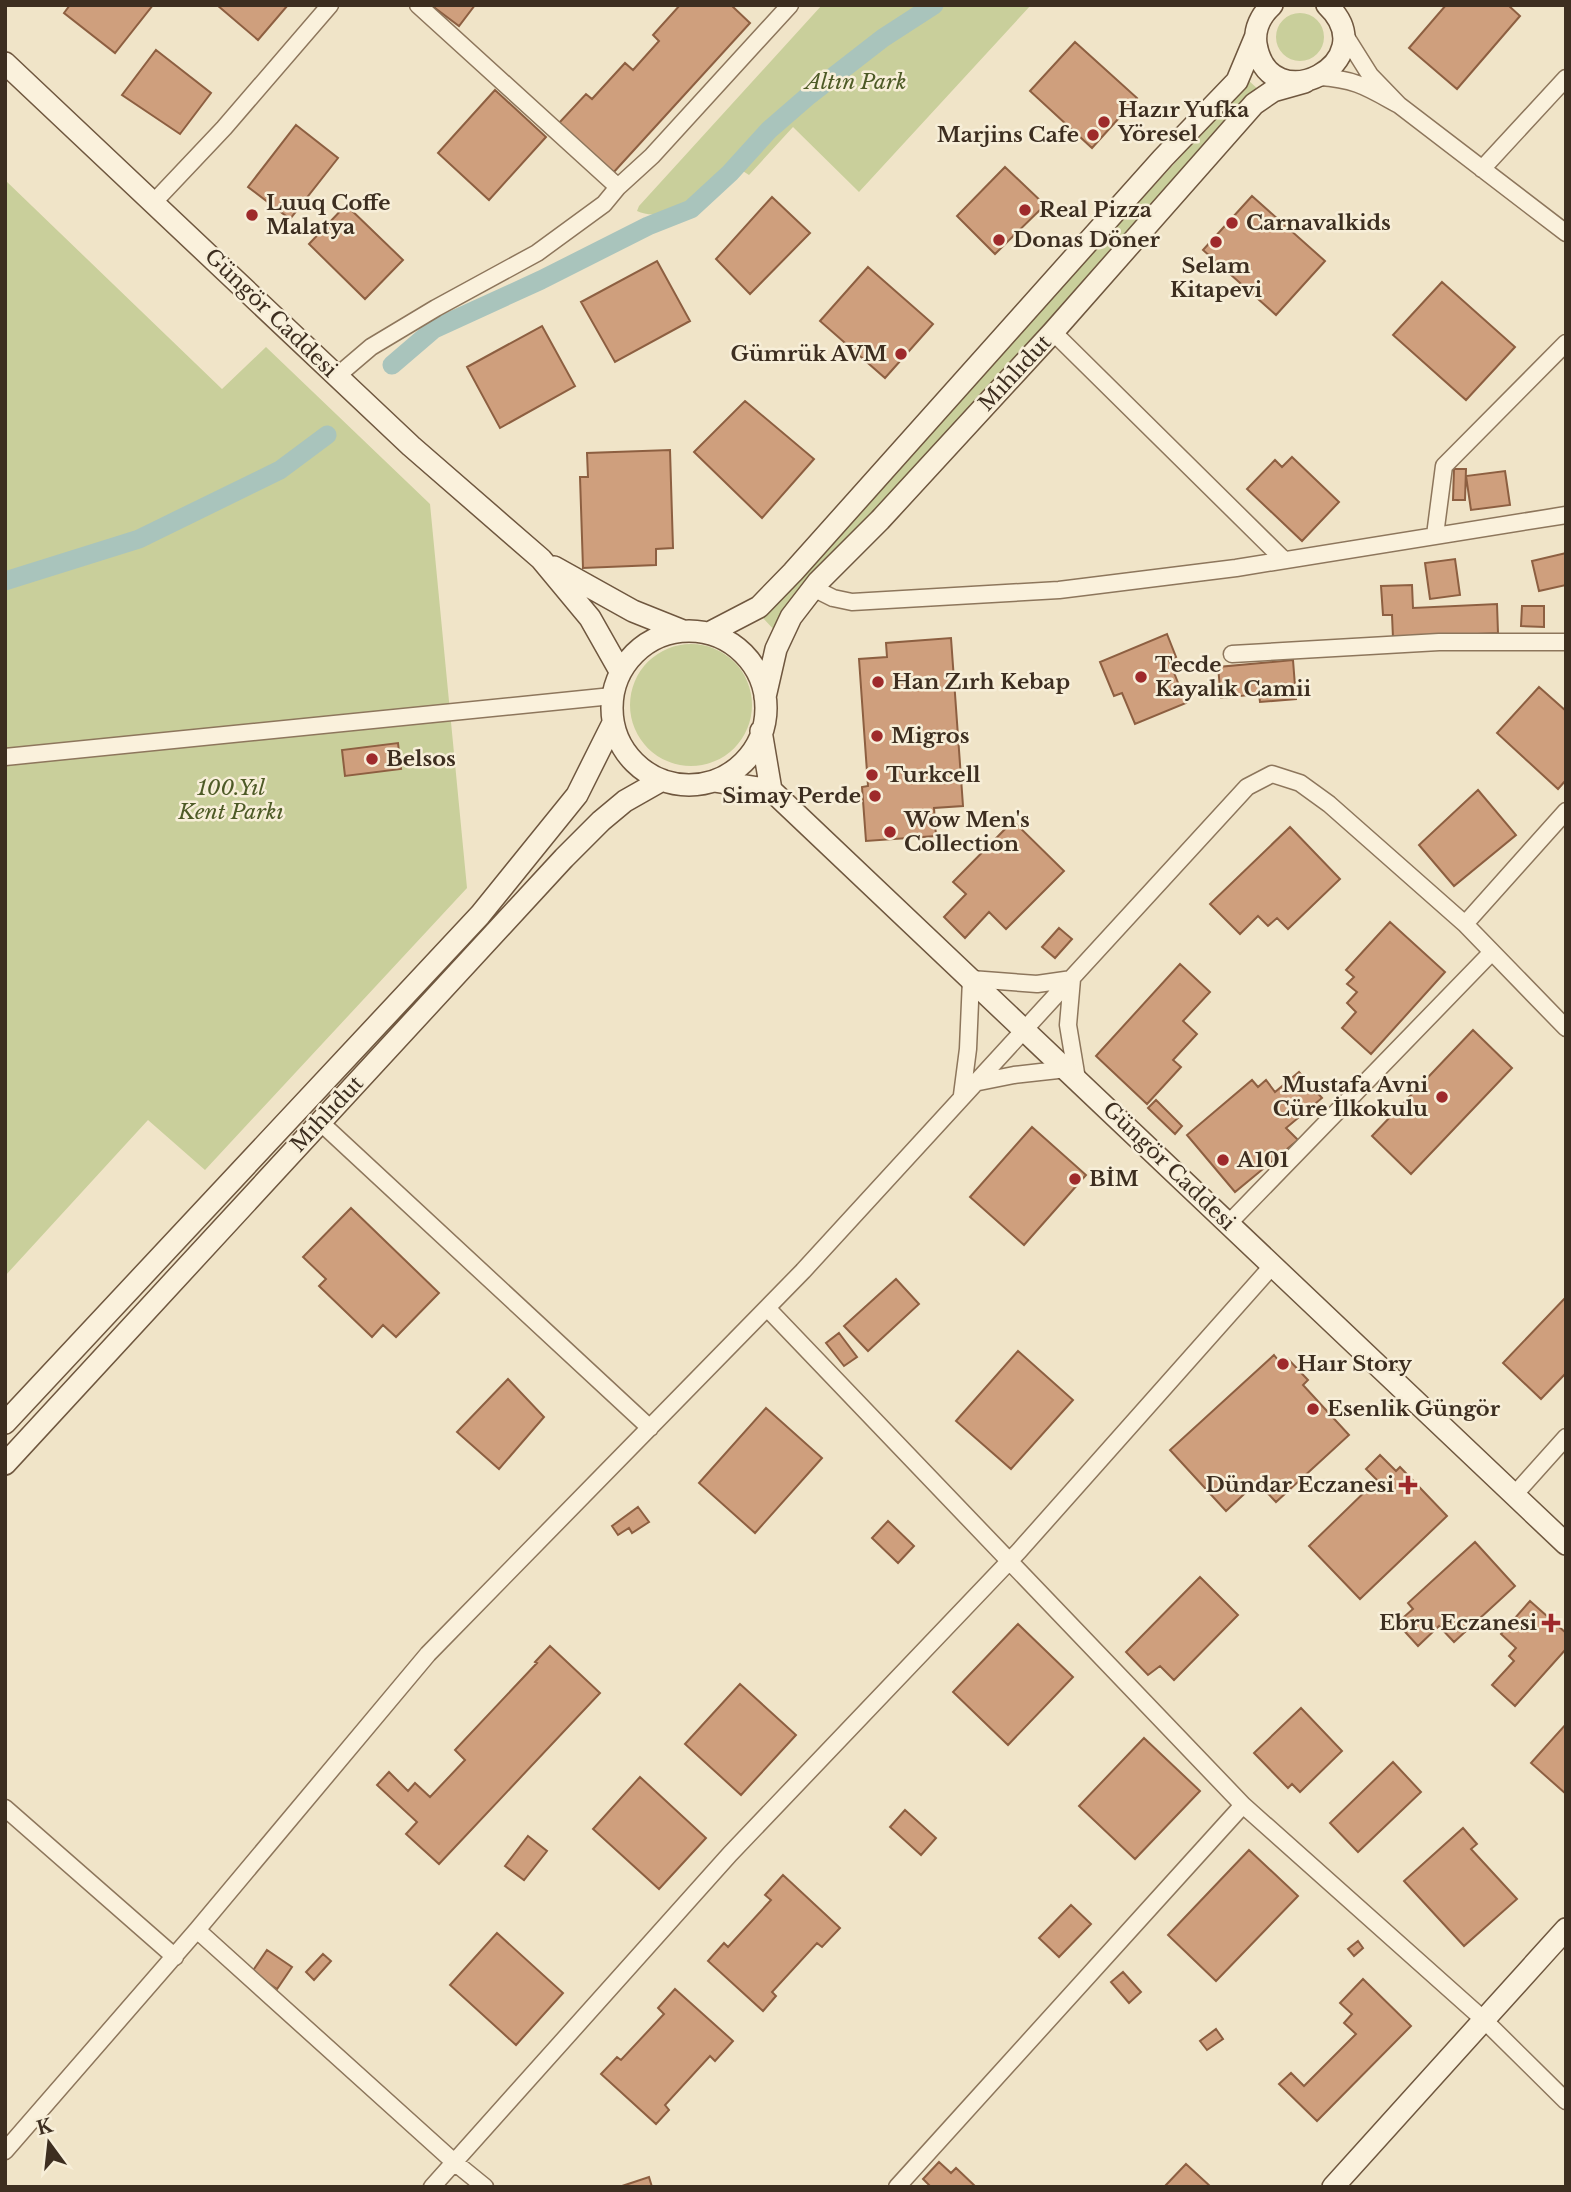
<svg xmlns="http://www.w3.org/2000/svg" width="1571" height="2192" viewBox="0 0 1571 2192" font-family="'Libre Baskerville',serif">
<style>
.green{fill:#c9cf9b}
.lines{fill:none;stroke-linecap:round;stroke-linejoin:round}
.canal{stroke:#a9c4bc;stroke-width:19}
.building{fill:#cf9f7d;stroke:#8d5f41;stroke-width:2}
.street-casing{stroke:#8d765c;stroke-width:19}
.secondary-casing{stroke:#6f573f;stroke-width:24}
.street{stroke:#faf1dc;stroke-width:16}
.secondary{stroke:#faf1dc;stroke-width:21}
.poi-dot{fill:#9e2a2b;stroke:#f7eed8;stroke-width:2.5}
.labels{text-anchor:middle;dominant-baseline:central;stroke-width:5;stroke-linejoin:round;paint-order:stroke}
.park-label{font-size:21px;font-style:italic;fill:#4d5a26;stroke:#f7eed8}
.poi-label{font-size:21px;font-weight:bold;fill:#3d2e20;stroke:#f7eed8;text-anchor:start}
.street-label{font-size:21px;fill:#3d2e20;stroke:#f7eed8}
</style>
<rect width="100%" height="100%" fill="#f0e4c8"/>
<path class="green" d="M822,5H1031L859,192L793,127L749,175L732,164C708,183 671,227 637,211L639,206Z
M1276 37a24 24 0 1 1 48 0a24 24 0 1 1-48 0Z
M1248,80L1260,91L778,634L760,615L1242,90Z
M5,180L222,389L266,347L430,504L467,888L205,1170L148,1120L5,1276Z
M630 705a61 61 0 1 1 122 0a61 61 0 1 1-122 0Z"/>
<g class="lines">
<path class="canal" d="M392,365L434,329L541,280L648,226L691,209L730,173L769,130L807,97L883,38L934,5
M5,581L139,539L280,470L327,435"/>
</g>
<path class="building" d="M70,5H153L115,53L64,13Z
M217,5H288L258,40Z
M431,5H475L459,26Z
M680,5H731L750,23L613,173L559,123L586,94L592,99L625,63L633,70L659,41L653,35Z
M1446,5H1508L1520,16L1457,89L1409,48Z
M1075,42L1137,98L1092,148L1030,91Z
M156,50L211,93L180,134L122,95Z
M495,90L546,137L489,200L438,153Z
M296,125L338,158L290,219L248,187Z
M1005,167L1045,205L995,254L957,216Z
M1252,196L1325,261L1276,315L1203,250Z
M772,197L810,233L750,294L716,259Z
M346,205L403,260L365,299L309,244Z
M657,261L690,321L615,362L581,302Z
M868,267L933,324L885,378L820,321Z
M1442,282L1515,347L1466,400L1393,335Z
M542,326L575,386L500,428L467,367Z
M745,401L814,459L762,518L694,452Z
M670,450L673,548L656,549V565L583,568L580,477H588L587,453Z
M1292,457L1339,502L1302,541L1247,489L1275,460L1282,467Z
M1454,469H1466L1465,500H1453Z
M1505,471L1510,505L1471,510L1466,476Z
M1566,553V585L1539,591L1532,561Z
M1455,559L1460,595L1430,599L1425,563Z
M1412,585L1413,608L1497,604L1498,633L1393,638L1392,615H1383L1381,586Z
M1522,606H1544V627L1521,626Z
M1167,634L1176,657L1169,660L1186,703L1135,724L1122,693L1114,696L1100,662Z
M951,638L963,806L934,808L936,836L866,841L862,787L868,786L859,659L887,657L886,643Z
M1293,660L1296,699L1260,702L1259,694L1221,698L1218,667Z
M1539,687L1566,711V780L1558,789L1497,733Z
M398,743L401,769L345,776L342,750Z
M1478,790L1516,835L1454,886L1419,845Z
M1013,821L1064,871L1006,929L989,912L965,938L944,917L966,894L953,882Z
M1290,827L1340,879L1288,929L1277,918L1268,926L1258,916L1240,934L1210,904Z
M1390,922L1445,972L1371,1054L1342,1028L1356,1012L1347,1003L1357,992L1347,984L1354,977L1346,970Z
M1059,928L1072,939L1055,958L1042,947Z
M1180,964L1210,992L1183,1021L1197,1034L1173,1060L1181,1067L1147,1104L1096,1056Z
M1473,1030L1512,1068L1411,1174L1372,1136Z
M1299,1072L1322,1098L1286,1128L1298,1140L1235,1192L1187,1135L1252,1080L1258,1087L1266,1080L1275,1092Z
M1156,1100L1182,1126L1175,1134L1148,1108Z
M1032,1127L1086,1175L1024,1245L970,1197Z
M351,1208L439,1293L396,1337L383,1325L372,1337L319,1286L326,1279L303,1257Z
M896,1279L919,1304L868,1351L844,1326Z
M1566,1297V1373L1541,1399L1503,1363Z
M839,1333L857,1357L844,1366L826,1343Z
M1018,1351L1073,1400L1011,1469L956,1421Z
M1274,1355L1282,1365L1288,1359L1308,1380L1303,1385L1349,1435L1276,1502L1257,1482L1226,1511L1170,1450Z
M508,1379L544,1417L499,1469L457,1432Z
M766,1408L822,1458L755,1533L699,1483Z
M1380,1455L1396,1471L1400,1467L1447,1516L1360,1599L1309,1546L1377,1480L1366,1469Z
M638,1507L649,1522L632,1533L629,1528L618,1535L612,1526Z
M888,1521L914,1546L898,1563L872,1538Z
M1475,1542L1515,1586L1454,1642L1439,1626L1418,1646L1397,1623L1413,1609L1408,1603Z
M1200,1577L1238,1615L1174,1680L1160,1666L1148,1675L1126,1652Z
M1530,1601L1566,1633V1649L1515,1706L1492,1685L1514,1661L1509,1656L1516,1648L1501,1634Z
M1018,1624L1073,1677L1008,1745L953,1692Z
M550,1646L600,1693L439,1864L406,1834L417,1822L377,1785L389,1772L408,1791L415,1783L430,1797L465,1760L455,1750L537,1663L535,1662Z
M740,1684L796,1735L741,1795L685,1744Z
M1301,1708L1342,1751L1300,1792L1292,1784L1288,1788L1254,1753Z
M1566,1724V1794L1531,1763Z
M1144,1738L1200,1791L1135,1859L1079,1806Z
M1393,1762L1421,1792L1358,1852L1330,1823Z
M640,1777L706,1838L659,1889L593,1829Z
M905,1810L936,1838L921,1855L890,1827Z
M1463,1828L1477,1844L1471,1849L1517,1899L1464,1946L1404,1881Z
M528,1836L547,1851L524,1880L505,1866Z
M1249,1850L1298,1896L1216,1981L1168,1935Z
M783,1875L840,1928L822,1947L817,1943L772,1992L776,1996L763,2011L708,1961L724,1943L728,1947L771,1900L765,1895Z
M1071,1905L1091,1924L1059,1957L1039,1938Z
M497,1933L563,1993L516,2045L450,1985Z
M1358,1941L1363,1948L1354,1956L1348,1949Z
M267,1950L292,1967L277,1989L252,1972Z
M323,1954L331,1961L314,1980L306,1972Z
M1123,1972L1141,1992L1129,2003L1111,1982Z
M1363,1979L1411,2026L1317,2121L1279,2084L1291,2073L1304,2086L1356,2034L1344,2023L1352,2014L1340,2003Z
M675,1989L733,2041L715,2061L710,2056L665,2105L669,2110L656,2124L601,2074L617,2057L621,2060L664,2014L658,2008Z
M1216,2029L1223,2039L1207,2050L1200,2041Z
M939,2162L951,2173L956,2168L976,2187H931L923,2179Z
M1186,2164L1211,2187H1164Z
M649,2177L652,2187H619Z"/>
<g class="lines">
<defs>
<path id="street" d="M418,5L618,187
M1319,77C1356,79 1368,88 1399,105L1370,75L1343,32
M1399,105L1566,233
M1482,169L1566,78
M154,202L224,128L330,5
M1053,332L1284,560
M337,376L371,347L436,308L537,253L604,204L618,187L652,156L790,5
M1435,535L1444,466L1566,343
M813,588L833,598L852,602L1059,590L1236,568L1566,515
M1232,654L1439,642H1566
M5,757L612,696
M1465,924L1566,811
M974,1083L1014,1075L1067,1069
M962,1095L968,1049L971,979L1037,984L1072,979L1068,1025L1077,1079
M319,1121L650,1428
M1229,1223L1491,953
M767,1308L1243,1805L1483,2019L1566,2101
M1515,1494L1566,1437
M5,1808L175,1957
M197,1930L453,2161L485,2187
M5,2151L197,1930L428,1654L803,1271L1247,787L1272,774L1300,783L1329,804L1465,924L1566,1028
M432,2187L730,1854L1019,1551L1273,1265
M897,2187L1243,1805"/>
<path id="secondary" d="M1272,5C1261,15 1254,29 1256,44C1269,123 1387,62 1327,5
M5,63L411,446L541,559L590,618L620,671
M554,567L633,611L683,631
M612 708a77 77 0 1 1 154 0a77 77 0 1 1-154 0Z
M709,633L759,607L793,572L1163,158L1237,81L1255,38
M765,697L776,649L791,617L818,582L880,520L1053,332L1254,104L1273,91L1305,82
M761,731L771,790
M714,781L771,790
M771,790L1566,1544
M5,1423L480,915L577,795L613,723
M5,1464L564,858L601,821L625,801L662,780
M1333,2187L1566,1929"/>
</defs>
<use href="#street" class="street-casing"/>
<use href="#secondary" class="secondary-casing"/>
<use href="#street" class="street"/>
<use href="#secondary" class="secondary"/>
</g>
<g class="poi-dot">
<circle cx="1104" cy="122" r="7"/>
<circle cx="1093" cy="135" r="7"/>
<circle cx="1025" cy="210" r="7"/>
<circle cx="252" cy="215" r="7"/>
<circle cx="1232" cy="223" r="7"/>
<circle cx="999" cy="240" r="7"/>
<circle cx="1216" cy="242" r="7"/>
<circle cx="901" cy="354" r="7"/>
<circle cx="1141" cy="677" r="7"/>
<circle cx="878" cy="682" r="7"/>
<circle cx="877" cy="736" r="7"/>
<circle cx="372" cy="759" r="7"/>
<circle cx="872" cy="775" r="7"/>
<circle cx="875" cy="796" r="7"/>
<circle cx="890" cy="832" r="7"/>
<circle cx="1442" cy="1097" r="7"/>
<circle cx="1223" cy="1160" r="7"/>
<circle cx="1075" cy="1179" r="7"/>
<circle cx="1283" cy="1364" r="7"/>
<circle cx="1313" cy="1409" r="7"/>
<path d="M1404.5 1474.5h7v7h7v7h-7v7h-7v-7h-7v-7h7z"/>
<path d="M1547.5 1612.5h7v7h7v7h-7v7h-7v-7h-7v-7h7z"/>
</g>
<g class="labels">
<g class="park-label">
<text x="856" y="82">Altın Park</text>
<text x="231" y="788">100.Yıl<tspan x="231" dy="24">Kent Parkı</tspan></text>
</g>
<g class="poi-label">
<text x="1118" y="110">Hazır Yufka<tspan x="1118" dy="24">Yöresel</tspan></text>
<text x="1079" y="135" text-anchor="end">Marjins Cafe</text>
<text x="266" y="203">Luuq Coffe<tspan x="266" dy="24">Malatya</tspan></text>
<text x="1039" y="210">Real Pizza</text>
<text x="1246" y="223">Carnavalkids</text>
<text x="1013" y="240">Donas Döner</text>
<text x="1216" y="266" text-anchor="middle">Selam<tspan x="1216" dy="24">Kitapevi</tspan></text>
<text x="887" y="354" text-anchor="end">Gümrük AVM</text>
<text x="1155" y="665">Tecde<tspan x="1155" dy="24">Kayalık Camii</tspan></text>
<text x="892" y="682">Han Zırh Kebap</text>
<text x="891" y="736">Migros</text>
<text x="386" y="759">Belsos</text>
<text x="886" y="775">Turkcell</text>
<text x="861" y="796" text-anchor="end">Simay Perde</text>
<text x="904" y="820">Wow Men's<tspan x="904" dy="24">Collection</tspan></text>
<text x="1428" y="1085" text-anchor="end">Mustafa Avni<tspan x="1428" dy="24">Cüre İlkokulu</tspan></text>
<text x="1237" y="1160">A101</text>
<text x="1089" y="1179">BİM</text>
<text x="1297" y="1364">Haır Story</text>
<text x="1327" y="1409">Esenlik Güngör</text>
<text x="1394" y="1485" text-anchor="end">Dündar Eczanesi</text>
<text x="1537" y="1623" text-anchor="end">Ebru Eczanesi</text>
</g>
<g class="street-label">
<text transform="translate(271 313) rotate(44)">Güngör Caddesi</text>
<text transform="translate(1015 373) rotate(-47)">Mıhlıdut</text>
<text transform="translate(327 1114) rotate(-47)">Mıhlıdut</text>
<text transform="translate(1169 1166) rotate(44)">Güngör Caddesi</text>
</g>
</g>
<rect width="1571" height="2192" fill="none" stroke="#3d2e20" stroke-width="14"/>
<g transform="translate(49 2143) rotate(345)" stroke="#f7eed8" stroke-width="5" paint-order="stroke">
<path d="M0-5L12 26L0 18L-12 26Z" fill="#3d2e20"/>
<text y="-10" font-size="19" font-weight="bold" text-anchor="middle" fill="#3d2e20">K</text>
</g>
</svg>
